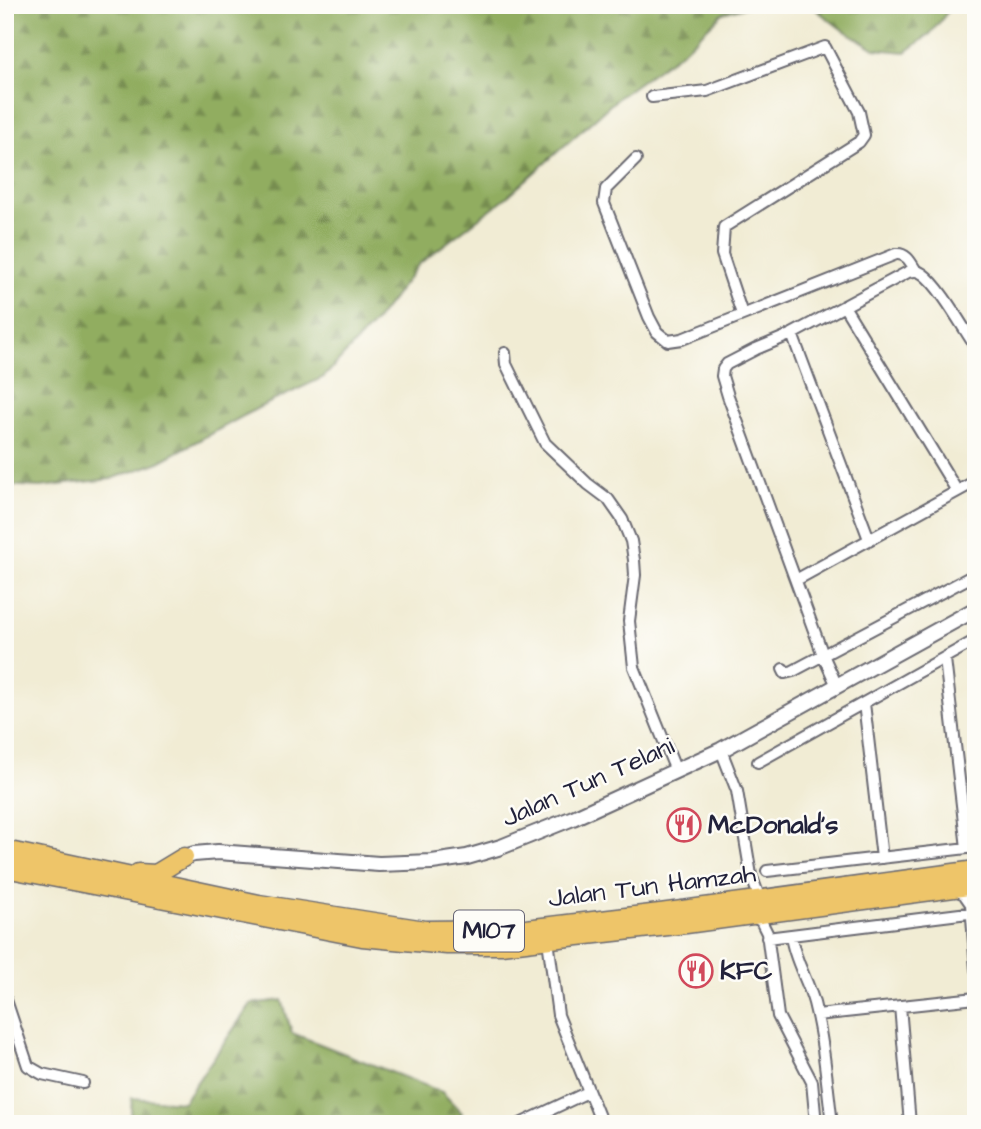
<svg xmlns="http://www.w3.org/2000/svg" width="981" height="1129" viewBox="0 0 981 1129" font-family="'Architects Daughter',sans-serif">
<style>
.forest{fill:url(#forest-firs);stroke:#5a684e;stroke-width:2}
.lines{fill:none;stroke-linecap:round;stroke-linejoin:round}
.minor-casing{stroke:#6a6971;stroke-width:14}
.tertiary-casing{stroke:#6a6971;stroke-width:18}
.primary-casing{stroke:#6a6971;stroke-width:21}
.minor{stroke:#fff;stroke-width:10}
.tertiary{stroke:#fff;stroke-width:14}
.primary{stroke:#eec569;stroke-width:18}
.labels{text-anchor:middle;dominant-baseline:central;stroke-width:5;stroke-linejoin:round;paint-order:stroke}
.shield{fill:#fdfcf7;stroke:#646373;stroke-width:2}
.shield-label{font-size:24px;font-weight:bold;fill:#22223b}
.street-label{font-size:26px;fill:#22223b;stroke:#fdfcf7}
.poi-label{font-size:26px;font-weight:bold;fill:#22223b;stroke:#fdfcf7;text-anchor:start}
</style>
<defs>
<pattern id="forest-firs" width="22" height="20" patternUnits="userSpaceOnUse" patternTransform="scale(1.75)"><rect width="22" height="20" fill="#91ad60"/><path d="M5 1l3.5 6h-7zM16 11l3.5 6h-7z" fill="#768c50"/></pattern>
</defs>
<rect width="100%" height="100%" fill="#fdfcf7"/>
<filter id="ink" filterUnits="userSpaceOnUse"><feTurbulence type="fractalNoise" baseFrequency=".0143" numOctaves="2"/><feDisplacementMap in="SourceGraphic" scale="14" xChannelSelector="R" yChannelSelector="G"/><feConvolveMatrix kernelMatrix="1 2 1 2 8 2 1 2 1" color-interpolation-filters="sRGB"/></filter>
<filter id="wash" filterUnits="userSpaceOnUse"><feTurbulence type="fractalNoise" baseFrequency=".00686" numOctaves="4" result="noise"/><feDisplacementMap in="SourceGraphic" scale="28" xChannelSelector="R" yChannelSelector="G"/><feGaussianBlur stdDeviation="1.57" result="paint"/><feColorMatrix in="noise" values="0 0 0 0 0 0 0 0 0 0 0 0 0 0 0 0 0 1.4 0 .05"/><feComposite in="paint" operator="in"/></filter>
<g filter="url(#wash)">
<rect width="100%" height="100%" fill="#f1ecd4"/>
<path class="forest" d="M5,5H752L723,13L684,50L619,97L508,196L419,264L375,322L324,377L258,408L157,463L111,479L40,487L5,485Z
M810,5H953L930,34L906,52L875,49L840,28Z
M282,1000L292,1033L442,1092L462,1113L454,1124H130L132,1098L183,1102L251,1004Z"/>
</g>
<g filter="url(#ink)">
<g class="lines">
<defs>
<path id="minor" d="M652,97L707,91L825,47L859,112L864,135L859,142L724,227L722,254L742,314
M636,159L606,189L604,203L649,317L657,332L668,341L682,339L896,254C907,253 911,263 916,271
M844,306L957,491
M792,334L869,539
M505,353L506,364L545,443L588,484L608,499L622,519L631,541L634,560L635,575L629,621L634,667L676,771
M796,580L976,481
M945,659L967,848
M783,669L785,673L793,671L976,574
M837,686L823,655L728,396L722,376L723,369L727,364L756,349L792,334L908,272C914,271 918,270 923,274C940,286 963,328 976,347
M864,703L882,858
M721,750L737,791L751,875L760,899
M758,762L976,640
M767,871L976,847
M952,888L964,894L971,904L976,970
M751,916L761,921L767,933L778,1016L812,1082L816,1124
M791,936C794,960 808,980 814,1003C824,1042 827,1084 832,1124
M767,938L976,912
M548,940L558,1015L602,1124
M5,997L28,1066L42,1074L83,1083
M900,1006L910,1124
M817,1015L976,998
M520,1124L588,1092"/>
<path id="tertiary" d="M184,857L194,854L218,852L379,864L432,862L467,857L501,847L573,818L721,750L976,609"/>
<path id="primary" d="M5,850L259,904L425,930L526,929L660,913L976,870
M5,868L362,937L447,945H501L542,940L686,924L976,885
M138,873L156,874L184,857"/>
</defs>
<use href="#minor" class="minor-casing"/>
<use href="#tertiary" class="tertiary-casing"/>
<use href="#primary" class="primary-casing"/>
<use href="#minor" class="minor"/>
<use href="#tertiary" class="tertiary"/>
<use href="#primary" class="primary"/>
</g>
</g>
<defs>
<symbol id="restaurant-ring" viewBox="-11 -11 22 22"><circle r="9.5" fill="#fdfcf7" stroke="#d1495b" stroke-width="1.5"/><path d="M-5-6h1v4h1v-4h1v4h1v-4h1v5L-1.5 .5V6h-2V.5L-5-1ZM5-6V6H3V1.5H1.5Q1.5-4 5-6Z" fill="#d1495b"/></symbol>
</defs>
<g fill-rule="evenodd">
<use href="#restaurant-ring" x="665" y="806" width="38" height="38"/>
<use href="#restaurant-ring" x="677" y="952" width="38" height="38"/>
</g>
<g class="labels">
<rect class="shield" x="454" y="910.5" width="70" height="41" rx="5"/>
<g class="shield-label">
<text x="489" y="931">M107</text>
</g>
<g class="street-label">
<text transform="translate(588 782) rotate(-24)">Jalan Tun Telani</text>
<text transform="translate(652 886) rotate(-7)">Jalan Tun Hamzah</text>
</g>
<g class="poi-label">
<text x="708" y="825">McDonald's</text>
<text x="720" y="971">KFC</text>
</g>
</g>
<rect width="981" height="1129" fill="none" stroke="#fdfcf7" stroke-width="28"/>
</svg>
